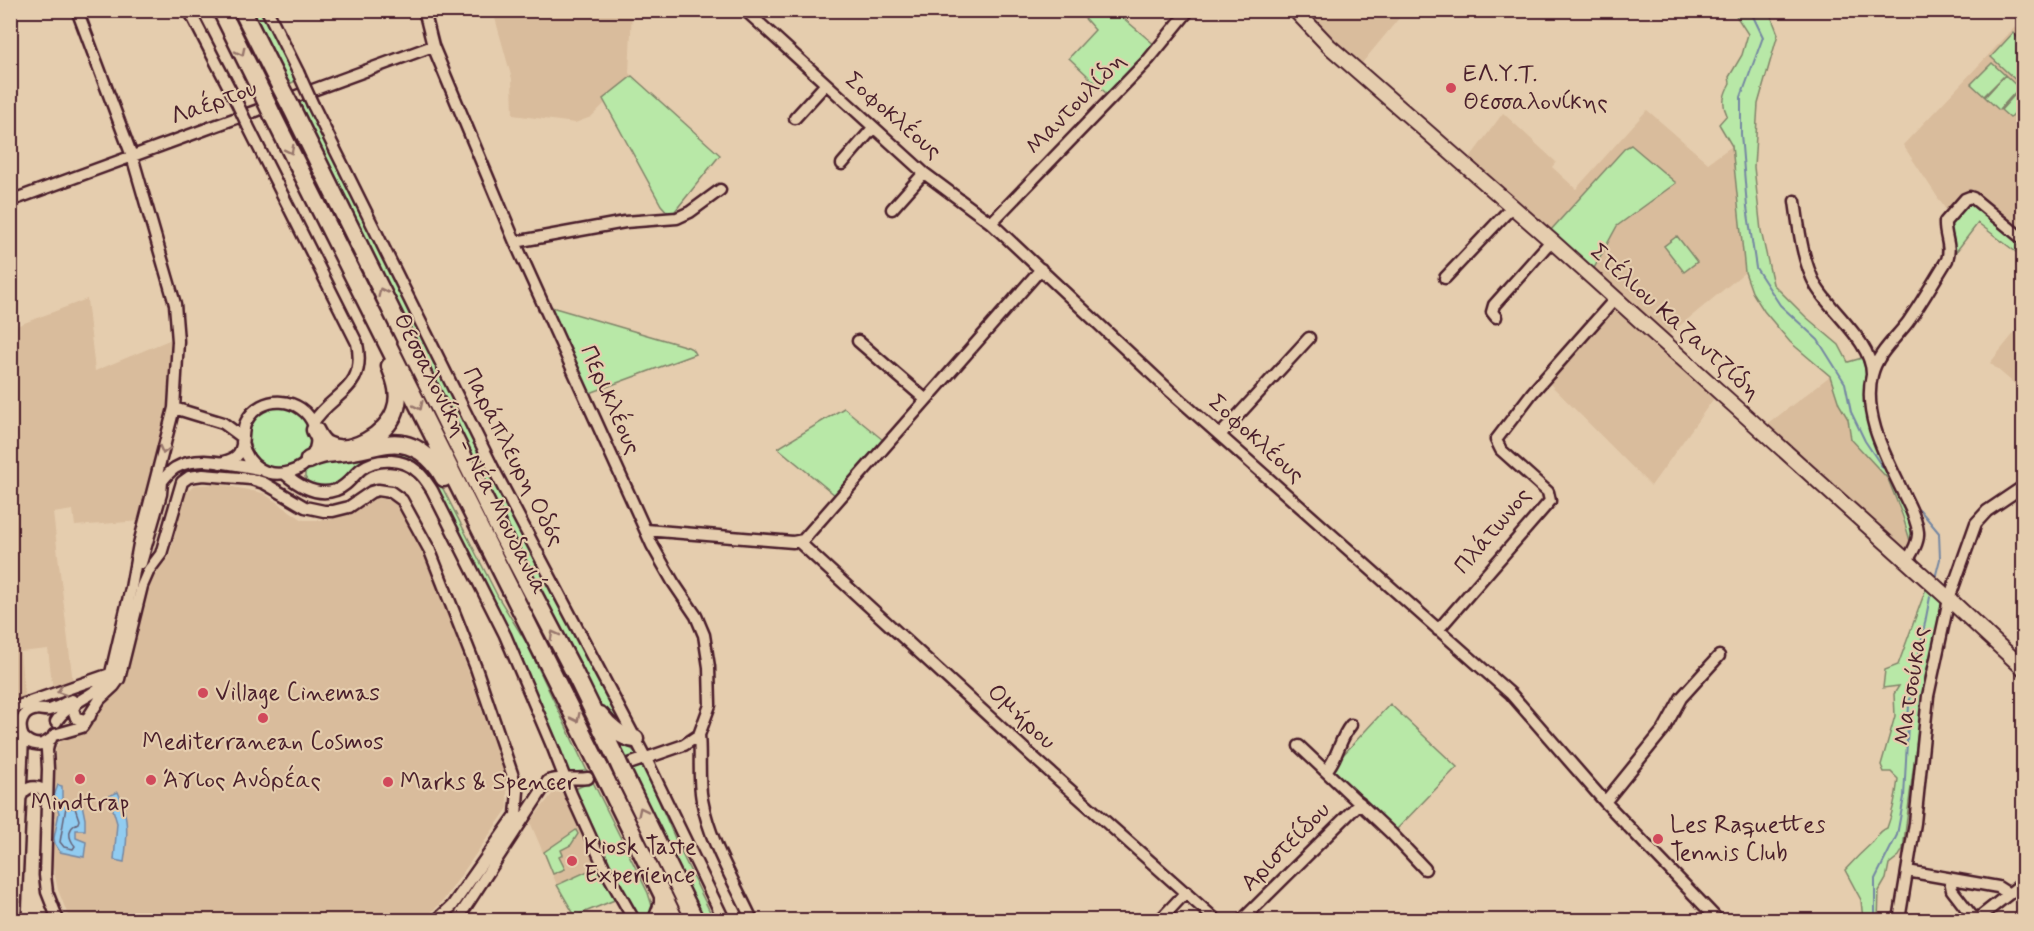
<svg xmlns="http://www.w3.org/2000/svg" width="2034" height="931" viewBox="0 0 2034 931" font-family="Mynerve,sans-serif">
<style>
.built{fill:#d9bc9c}
.green{fill:#b8e8a7;stroke:#818469;stroke-width:1.5}
.water{fill:#91ccf1;stroke:#7587a2;stroke-width:1.5}
.lines{fill:none;stroke-linecap:round;stroke-linejoin:round}
.shore{stroke:#66647a;stroke-width:1.5}
.stream{stroke:#7587a2;stroke-width:2}
.minor-casing{stroke:#4a1f2b;stroke-width:15}
.major-casing{stroke:#4a1f2b;stroke-width:18}
.highway-casing{stroke:#4a1f2b;stroke-width:21}
.minor{stroke:#e5cdae;stroke-width:10}
.major{stroke:#e5cdae;stroke-width:14}
.highway{stroke:#e5cdae;stroke-width:16}
.minor-bridge-casing{stroke:#4a1f2b;stroke-width:15;stroke-linecap:butt}
.highway-bridge-casing{stroke:#4a1f2b;stroke-width:21;stroke-linecap:butt}
.minor-bridge{stroke:#e5cdae;stroke-width:10}
.highway-bridge{stroke:#e5cdae;stroke-width:16}
.oneway{stroke:#98766c}
.poi-dot{fill:#d1495b;stroke:#e5cdae;stroke-width:2}
.labels{text-anchor:middle;dominant-baseline:central;stroke-width:4.5;stroke-linejoin:round;paint-order:stroke}
.poi-label{font-size:24px;fill:#4a1f2b;stroke:#e5cdae;text-anchor:start}
.street-label{font-size:24px;fill:#4a1f2b;stroke:#e5cdae}
</style>
<rect width="100%" height="100%" fill="#e5cdae"/>
<filter id="ink" filterUnits="userSpaceOnUse"><feTurbulence type="fractalNoise" baseFrequency=".0167" numOctaves="2"/><feDisplacementMap in="SourceGraphic" scale="12" xChannelSelector="R" yChannelSelector="G"/><feConvolveMatrix kernelMatrix="1 2 1 2 8 2 1 2 1" color-interpolation-filters="sRGB"/></filter>
<g filter="url(#ink)">
<path class="built" d="M493,11H632L629,73L632,76L603,99L605,103L591,117L575,123L513,115L512,79Z
M1316,11H1405L1362,63L1336,40L1307,19Z
M2015,27L2023,35V235L1969,190L1948,213L1903,145Z
M1647,110L1708,163L1732,146L1745,272L1665,338L1469,159L1503,113L1556,162L1552,167L1576,189Z
M87,299L95,371L174,338L172,399L141,521L75,526L73,510L53,513L73,683L53,691L48,649L20,652L25,700L11,705V328Z
M1613,306L1714,398L1651,486L1547,381Z
M2023,322V391L1990,363Z
M1830,376L1839,404L1848,419L1851,439L1888,479L1909,535L1911,544L1907,550H1904L1764,427Z
M218,484L263,493L303,520H330L358,510L376,496L398,503L424,546L506,778L508,808L443,901L424,920H70L58,890L50,853L56,747L62,740L82,732L91,725L106,701L125,677L149,583L170,554L185,493L195,485Z
M561,792L568,796L599,866L557,885L530,822L553,793Z"/>
<path class="green" d="M254,11H264L298,80L289,84L260,30Z
M1082,11H1115L1156,46L1108,95L1069,58L1095,30L1080,13Z
M1733,11H1769L1778,34L1758,104L1754,167L1761,231L1773,284L1806,317L1839,345L1848,362L1862,358L1868,377V389L1900,492L1915,533L1911,544L1903,517L1888,479L1851,439L1848,419L1839,404L1830,376L1790,342L1764,311L1752,292L1745,272L1732,146L1719,124L1727,115C1721,103 1724,94 1730,83L1729,77L1742,55L1748,34Z
M2013,33L2023,43V87L1991,57Z
M1992,63L2005,75L1984,96L1971,84Z
M2005,75L2019,88L1999,110L1985,97Z
M632,76L720,155L671,216L661,205L603,99Z
M2020,89L2023,92V104L2010,118L2001,110Z
M308,99L628,733L606,718L470,450L298,103Z
M1631,145L1676,183L1617,226L1593,270L1550,231L1625,148Z
M1970,200L2023,244L2016,252L1978,223L1952,257C1955,244 1948,239 1948,227C1948,216 1962,207 1970,200Z
M1677,236L1697,262L1684,272L1664,246Z
M548,306L688,347L692,349L695,354L590,393Z
M248 438a31 31 0 1 1 62 0a31 31 0 1 1-62 0Z
M844,408L883,440L835,495L778,448Z
M395,449L421,460L438,479L498,597L526,642L588,773L572,775L566,769L418,466C407,465 371,459 362,463C338,472 347,495 310,485L305,477V469L310,464Z
M1927,586L1944,601L1925,677L1903,849L1899,856L1889,864L1886,879L1879,891L1878,920H1863L1861,900L1845,870C1854,860 1863,851 1873,842C1878,836 1879,831 1887,828C1893,812 1896,796 1898,779L1891,772H1884L1881,765L1895,716L1894,694L1899,686L1883,688L1885,670L1898,665Z
M1390,704L1457,767L1396,830L1331,768Z
M614,737L634,751L637,756L622,764Z
M643,765L681,852L714,920H703L628,770Z
M591,778L648,893L653,909V920H639L610,868L574,795L575,789L584,785Z
M576,830L578,834L571,845L561,850L563,855L559,857L565,869L553,874L544,852Z
M599,866L617,899L575,916L557,885Z"/>
<path class="water" d="M58,785L62,786V800L82,804L85,819V830H76V838L86,842L84,857L60,852L55,844L54,838L59,813L54,796Z
M118,792C129,815 128,837 124,862L114,860L117,823L109,796Z"/>
<g class="lines">
<path class="shore" d="M66,807L75,808L79,820L78,823C67,828 68,838 75,846L73,849L64,847L60,842Z"/>
<path class="stream" d="M1750,10L1763,37L1741,97V134L1747,207L1756,268L1780,305L1818,340L1845,383L1851,412L1865,441L1883,468
M1920,510L1939,533L1940,559L1935,578
M1875,920V879L1897,835L1904,797L1909,705L1930,597"/>
<defs>
<path id="minor" d="M189,10L236,101
M267,10L298,72
M424,10L433,46L515,242L652,545L673,582L696,616L704,635L709,667L710,705L699,735L684,745L629,764
M745,10L924,173L991,223L1171,392L1511,694L1605,802L1718,920
M313,105L493,468L646,759L724,920
M795,118L825,85
M248,126L357,343C367,391 332,392 313,423
M842,164L873,128
M10,201L433,46
M1795,201C1799,229 1802,260 1816,286C1831,312 1872,342 1872,374
M892,209L924,173
M991,223L1149,59L1189,10
M515,242L625,222L677,218L690,212L720,190
M1445,278L1512,207
M1496,317L1492,312L1494,305L1551,241
M858,341L925,399
M174,408L223,423L242,437
M1220,435L1309,338
M220,463C227,461 235,460 239,453C245,444 241,432 246,422C260,393 303,396 314,426C331,473 254,497 242,442
M285,474C299,486 317,497 336,490C346,487 353,476 361,469C377,457 403,458 418,472C424,477 428,484 432,490L505,635L553,748L571,794L605,869L634,920
M156,489C162,482 167,473 175,468C199,454 233,465 259,469
M646,530L793,542L803,540L1041,269
M799,542L1032,756L1216,920
M1907,561C1912,553 1919,542 1918,532C1917,520 1910,507 1905,497C1888,460 1862,418 1872,375C1877,354 1895,339 1908,322C1922,302 1934,281 1947,260C1952,246 1944,236 1945,222L1965,199L1970,197L1973,198L2024,240
M141,563L161,494L162,481
M1438,630L1550,501L1548,492L1501,450L1496,440L1532,393L1615,299
M77,702L73,709L76,718L85,720L90,716
M10,709L110,674
M56,722C68,701 102,695 111,673L131,588L139,544L174,408L178,341L175,304L132,156L77,10
M54,735L82,727L100,699L114,686L119,679L142,586L149,570L161,554L182,482L189,477L203,475L251,479L264,483L305,507L324,511H333L349,507L371,492L378,490L391,492L402,500L430,551L476,668L518,791L516,815L452,906L437,920
M699,735C701,756 698,779 702,800C710,843 734,881 752,920
M23,737C32,746 42,747 51,739
M49,741L47,750L48,769L45,875L47,892L58,920
M1299,746L1392,834L1425,869
M1326,771C1338,758 1339,739 1351,725
M21,797C24,788 33,785 42,789L47,800
M1605,802L1664,729L1681,698L1719,656
M1907,871L1998,887L2009,894
M1950,880L1952,890L1975,920
M15,920L23,737C18,726 21,713 34,710C39,708 44,711 49,710C57,708 64,703 72,700
M457,920L548,781C560,776 574,780 588,778
M1160,920L1186,892
M1242,920L1360,803
M1899,920L1915,823L1928,696L1949,599L1976,523L1987,511L2024,486
M1976,920L2024,882"/>
<path id="major" d="M1295,10L1329,46L1554,243L1949,599L2024,669"/>
<path id="highway" d="M221,10L262,93
M242,10L280,86
M291,107L499,529L574,672L618,762
M272,114L600,768
M315,430C318,436 321,442 327,445C350,457 387,434 395,411C401,396 396,381 390,366
M309,460C321,453 331,454 345,452C359,451 373,446 387,444C412,440 433,457 444,478
M600,715C608,726 622,738 635,739
M623,773L695,920
M606,780L675,920
M657,920L663,904V895"/>
</defs>
<use href="#minor" class="minor-casing"/>
<use href="#major" class="major-casing"/>
<use href="#highway" class="highway-casing"/>
<use href="#minor" class="minor"/>
<use href="#major" class="major"/>
<use href="#highway" class="highway"/>
<defs>
<path id="minor-bridge" d="M298,72L313,105
M236,101L248,126"/>
<path id="highway-bridge" d="M280,86L291,107
M262,93L272,114
M618,762L623,773
M600,768L606,780"/>
</defs>
<use href="#minor-bridge" class="minor-bridge-casing"/>
<use href="#highway-bridge" class="highway-bridge-casing"/>
<use href="#minor-bridge" class="minor-bridge"/>
<use href="#highway-bridge" class="highway-bridge"/>
</g>
<defs><path id="oneway-chevron" d="M-2-3.5L2.5 0L-2 3.5" fill="none" stroke-width="1.6" stroke-linecap="round" stroke-linejoin="round" transform="scale(1.5)"/></defs>
<g class="oneway">
<use href="#oneway-chevron" transform="translate(241 52) rotate(64)"/>
<use href="#oneway-chevron" transform="translate(290 150) rotate(63)"/>
<use href="#oneway-chevron" transform="translate(382 292) rotate(-116)"/>
<use href="#oneway-chevron" transform="translate(419 406) rotate(64)"/>
<use href="#oneway-chevron" transform="translate(164 450) rotate(104)"/>
<use href="#oneway-chevron" transform="translate(554 635) rotate(-118)"/>
<use href="#oneway-chevron" transform="translate(61 691) rotate(161)"/>
<use href="#oneway-chevron" transform="translate(576 718) rotate(64)"/>
<use href="#oneway-chevron" transform="translate(642 811) rotate(-116)"/>
</g>
</g>
<g class="poi-dot">
<circle cx="1451" cy="88" r="6"/>
<circle cx="203" cy="693" r="6"/>
<circle cx="263" cy="718" r="6"/>
<circle cx="80" cy="779" r="6"/>
<circle cx="151" cy="780" r="6"/>
<circle cx="388" cy="782" r="6"/>
<circle cx="1658" cy="839" r="6"/>
<circle cx="572" cy="861" r="6"/>
</g>
<g class="labels">
<g class="poi-label">
<text x="1463" y="74">ΕΛ.Υ.Τ.<tspan x="1463" dy="28">Θεσσαλονίκης</tspan></text>
<text x="215" y="693">Village Cinemas</text>
<text x="263" y="742" text-anchor="middle">Mediterranean Cosmos</text>
<text x="163" y="780">Άγιος Ανδρέας</text>
<text x="400" y="782">Marks &amp; Spencer</text>
<text x="80" y="803" text-anchor="middle">Mindtrap</text>
<text x="1670" y="825">Les Raquettes<tspan x="1670" dy="28">Tennis Club</tspan></text>
<text x="584" y="847">Kiosk Taste<tspan x="584" dy="28">Experience</tspan></text>
</g>
<g class="street-label">
<text transform="translate(214 103) rotate(-20)">Λαέρτου</text>
<text transform="translate(1076 104) rotate(-46)">Μαντουλίδη</text>
<text transform="translate(893 116) rotate(41)">Σοφοκλέους</text>
<text transform="translate(1675 322) rotate(42)">Στέλιου Καζαντζίδη</text>
<text transform="translate(610 400) rotate(66)">Περικλέους</text>
<text transform="translate(1256 439) rotate(42)">Σοφοκλέους</text>
<text transform="translate(470 454) rotate(63)">Θεσσαλονίκη - Νέα Μουδανιά</text>
<text transform="translate(513 457) rotate(63)">Παράπλευρη Οδός</text>
<text transform="translate(1493 531) rotate(-50)">Πλάτωνος</text>
<text transform="translate(1912 686) rotate(-81)">Ματσούκας</text>
<text transform="translate(1021 717) rotate(43)">Ομήρου</text>
<text transform="translate(1286 847) rotate(-45)">Αριστείδου</text>
</g>
</g>
<rect width="2034" height="931" fill="none" stroke="#e5cdae" stroke-width="36"/>
<rect x="18" y="18" width="1998" height="895" fill="none" stroke="#4a1f2b" stroke-width="2" filter="url(#ink)"/>
</svg>
